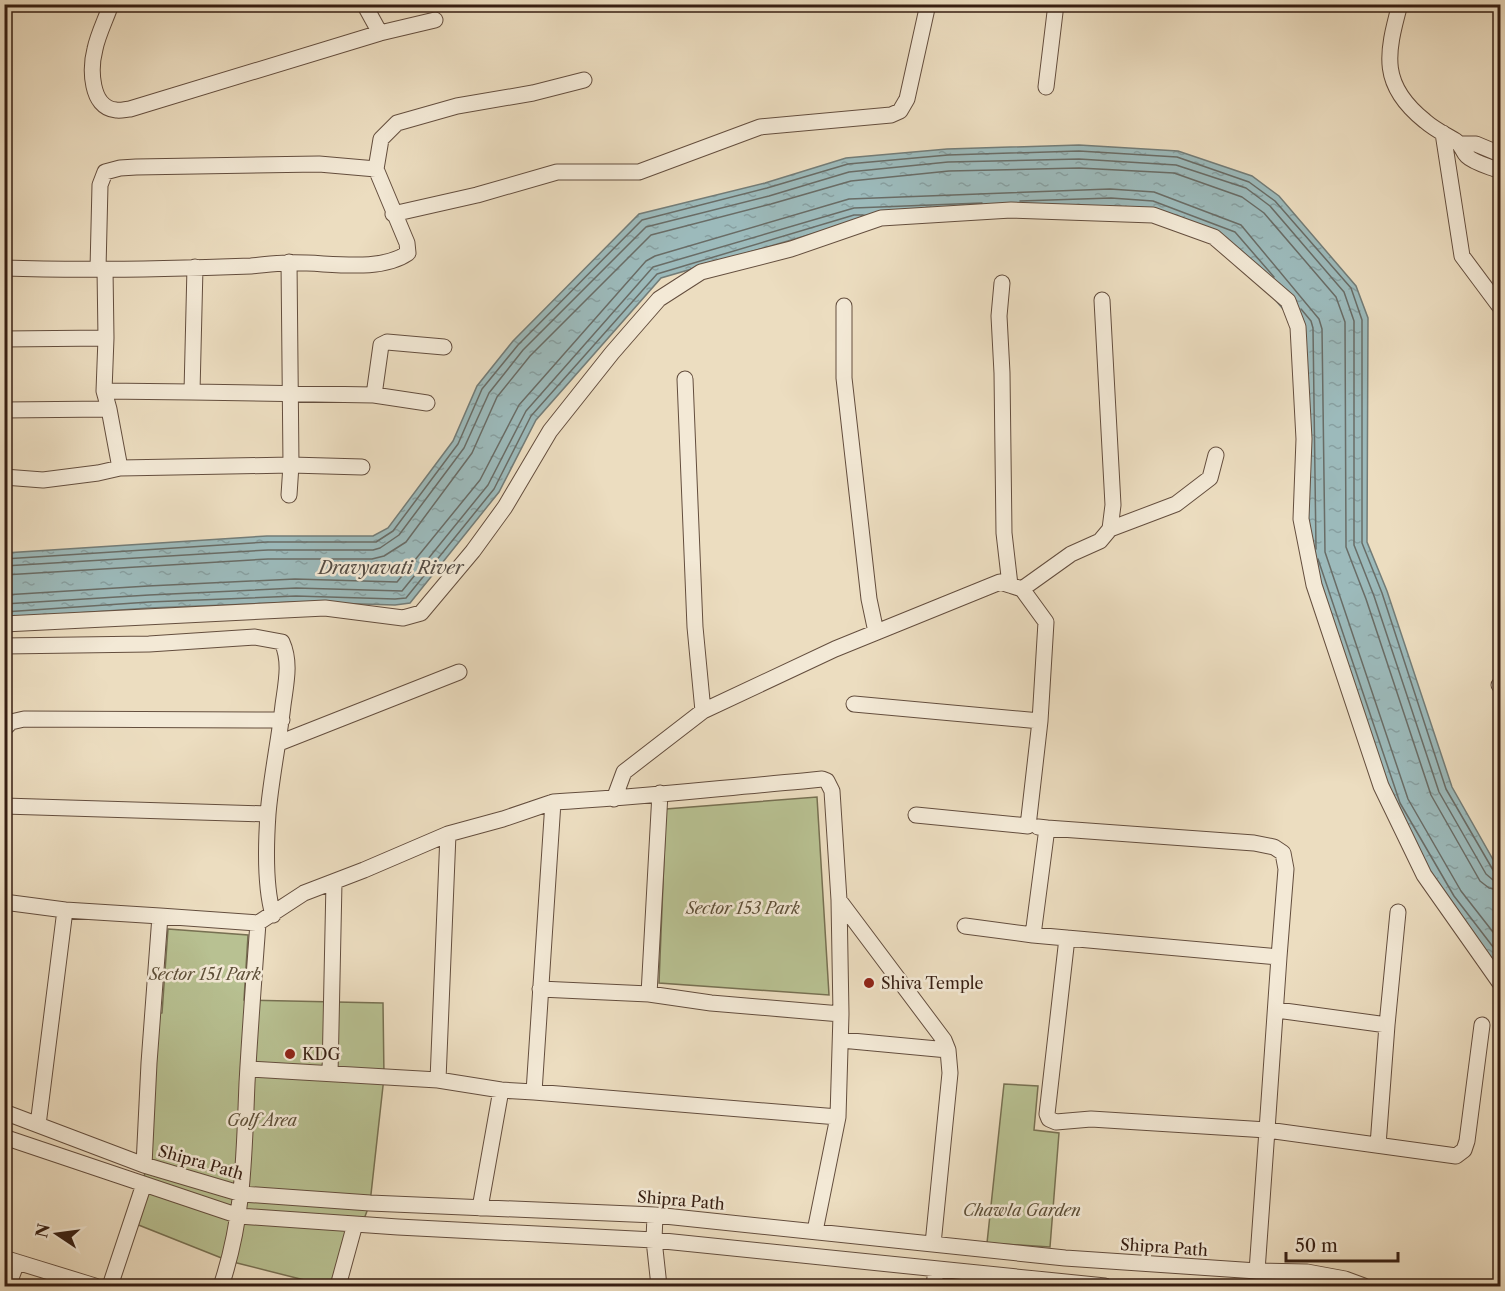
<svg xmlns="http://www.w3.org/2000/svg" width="1505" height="1291" viewBox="0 0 1505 1291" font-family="'Libre Caslon Text',serif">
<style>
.green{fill:#b8c192;stroke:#777052;stroke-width:1.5}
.water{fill:url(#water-ripples);stroke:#737c77;stroke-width:1.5}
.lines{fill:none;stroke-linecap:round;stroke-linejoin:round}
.shore{stroke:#696c66;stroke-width:1.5}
.minor-casing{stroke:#644e3e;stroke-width:17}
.minor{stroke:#f3e9d6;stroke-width:15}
.poi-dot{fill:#8f2418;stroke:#f3e9d6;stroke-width:2}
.labels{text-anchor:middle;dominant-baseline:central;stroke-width:5;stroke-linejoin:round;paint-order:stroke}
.park-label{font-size:16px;font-style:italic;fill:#5d4f38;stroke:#f3e9d6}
.poi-label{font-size:16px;fill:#361e12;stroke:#f3e9d6;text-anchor:start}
.street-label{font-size:16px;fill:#361e12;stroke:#f3e9d6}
.water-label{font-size:18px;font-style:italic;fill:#554d45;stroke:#f3e9d6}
</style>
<defs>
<pattern id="water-ripples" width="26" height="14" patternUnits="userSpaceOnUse" patternTransform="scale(1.5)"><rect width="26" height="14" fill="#9cbabb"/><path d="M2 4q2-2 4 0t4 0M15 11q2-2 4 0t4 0" fill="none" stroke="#879fa0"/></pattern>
</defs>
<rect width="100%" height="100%" fill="#ecddc0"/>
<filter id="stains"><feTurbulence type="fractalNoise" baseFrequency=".00333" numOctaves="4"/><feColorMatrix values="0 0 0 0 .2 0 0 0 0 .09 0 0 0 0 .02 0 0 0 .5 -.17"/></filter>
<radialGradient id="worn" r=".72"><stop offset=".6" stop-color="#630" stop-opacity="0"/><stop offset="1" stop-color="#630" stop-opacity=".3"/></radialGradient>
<path class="green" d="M817,797L829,995L659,983L666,809Z
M168,929L248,935L244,1000L383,1003L384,1077L370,1203L339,1286H328L229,1261L131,1222L144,1184L153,1015L162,1013Z
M1004,1084L1038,1086L1034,1130L1059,1133L1050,1247L987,1243Z"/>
<path class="water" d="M1079,145L1178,151L1252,176L1279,196L1356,286L1368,318L1367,542L1387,591L1452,787L1500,872V978L1388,809L1303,556L1299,328L1228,244L1149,214L856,221L661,278L536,420L499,492L410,603L395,605L296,602L149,608L5,618V553L267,536H373L388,528L453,441L477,386L513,341L639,214L765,183L846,158L947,149Z"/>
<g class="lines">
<path class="shore" d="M1020,201L1111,198L1153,201L1235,232L1274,277
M1301,309L1311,321L1313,328L1316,549
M4,559L267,542H376L393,531L458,444L482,389L518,345L642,220L767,188L848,164L948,155L1079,151L1177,157L1249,182L1275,201L1351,288L1362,320V543L1382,593L1446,789L1493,870L1500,874
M1318,559L1400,803L1454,896L1500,956
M4,566L268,550H373L380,548L399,535L464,448L489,393L523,350L646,227L769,196L849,172L948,162L1079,159L1176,165L1246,188L1270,206L1344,292L1354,321V545L1374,596L1439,792L1486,874L1493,880L1500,881
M4,575L268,559H372L384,556L406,542L472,453L497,397L530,356L651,235L771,204L851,181L949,171L1079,168L1174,173L1242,197L1264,213L1336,297L1345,322L1346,547L1366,599L1431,795L1480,881L1489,888L1500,890
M4,595L148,586L295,579L397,582L480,480L519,405L646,261L655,256L849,199L1110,189L1154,192L1241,225L1319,319L1322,329L1325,552L1408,799L1461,891L1500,941
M4,604L149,595L296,588L402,591L488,485L526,411L653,267L854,208L982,203
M4,612L149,602L296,596L395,599L406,598L494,489L531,416L657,274L854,215H863"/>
<defs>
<path id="minor" d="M111,4C106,19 98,34 95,49C90,68 90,108 116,110C121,111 126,109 130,109L380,33L435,20
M364,4L380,33
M1400,4C1386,55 1380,85 1425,121C1434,129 1446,135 1456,141C1462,145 1462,151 1467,156C1474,163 1491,167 1500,171
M1046,87L1056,4
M1443,133L1462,256L1500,307
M1460,144H1476L1500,154
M393,214L477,195L557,172H639L760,127L891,115L900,111L907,99L928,4
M195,267L192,392L374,395L381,345L387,342L444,347
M4,268C86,271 169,269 251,266C263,265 275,263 287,263C323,261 378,274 408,253L407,243L376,169L381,139L397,123L457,106L533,93L584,80
M98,269L100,185L105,172L120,168L136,167L319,164L376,169
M1002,283L999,316L1002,373L1004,533L1010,585
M844,306V378L869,599L876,632
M4,339L106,338L105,269
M685,379L695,627L703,711
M104,391L192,392
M374,395L427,403
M4,410L109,409L104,391L106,338
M120,468L291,465L362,467
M4,477L43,480L98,473L120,468L109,409
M289,495L291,465L289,262
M1110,529L1176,504L1210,478L1216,455
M1022,589L1071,554L1100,541L1110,529L1113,505L1102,300
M4,624L325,608L403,618L421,613L473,551L505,507L550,431L612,353L659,299L701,272L791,249L881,218L1011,210L1153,215L1214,237L1288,301L1298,327L1304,439L1301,519L1314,585L1381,786L1424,875L1500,983
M4,646L149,644L255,637L282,642C291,662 286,683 283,705C279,741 271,778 268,814C266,843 265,887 273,915
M1499,685L1500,684
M4,729L11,722L24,719L282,720
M279,743L459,672
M614,799L624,772L703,711L835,649L1000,582L1022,589L1046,622L1040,721L854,704
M553,802C636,798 720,788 803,781L822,779L827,781L832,791L839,900L841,1014
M4,806L268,814
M916,815L1028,826L1040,721
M839,900L944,1040L948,1050L950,1073L933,1244
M4,902L65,910L38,1125
M65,910L160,916
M965,926L1033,935L1047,828L1038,827
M1033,935L1279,957L1286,869L1283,853L1274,847L1254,843L1047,828
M1067,938L1047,1114L1049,1119L1056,1122L1091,1119L1267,1130L1279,957
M540,989L649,994L711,1003L841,1014L838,1117L815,1231
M649,994L660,793
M1277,1010L1387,1025L1378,1145
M1387,1025L1398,912
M841,1040L948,1050
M330,1074L334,882
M438,1080L448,834
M534,1092L838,1117
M4,1112L144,1165L242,1194L370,1203L655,1215L1065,1258L1257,1271L1307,1272L1345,1279L1364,1286
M4,1137L239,1216L398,1227L654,1240L1105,1286
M144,1165L149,1063L160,916L258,923
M480,1208L501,1090
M655,1215L654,1240L659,1286
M4,1258L95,1286
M1257,1271L1267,1130L1456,1156L1464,1150L1467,1141L1482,1025
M8,1286L17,1262
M110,1286L144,1184
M221,1286C244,1218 244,1155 247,1083C250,1030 254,976 258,923L304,893L364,870L448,834L503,819L553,802L534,1092L501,1090L438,1080L248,1069
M338,1286L355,1224
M934,1286L936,1269"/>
</defs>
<use href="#minor" class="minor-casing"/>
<use href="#minor" class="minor"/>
</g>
<g class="poi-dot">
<circle cx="869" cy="983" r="6"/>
<circle cx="290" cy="1054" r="6"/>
</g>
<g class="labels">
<g class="park-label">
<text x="743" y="908">Sector 153 Park</text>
<text x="205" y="974">Sector 151 Park</text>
<text x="262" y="1120">Golf Area</text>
<text x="1022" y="1210">Chawla Garden</text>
</g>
<g class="poi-label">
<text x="881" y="983">Shiva Temple</text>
<text x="302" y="1054">KDG</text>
</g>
<g class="street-label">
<text transform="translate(201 1162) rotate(16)">Shipra Path</text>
<text transform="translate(681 1200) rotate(5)">Shipra Path</text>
<text transform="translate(1164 1247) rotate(4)">Shipra Path</text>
</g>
<g class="water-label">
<text x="391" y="568">Dravyavati River</text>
</g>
</g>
<rect width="1505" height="1291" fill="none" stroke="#ecddc0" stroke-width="24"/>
<rect x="6" y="6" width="1493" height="1279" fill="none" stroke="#361e12" stroke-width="3"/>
<rect x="12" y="12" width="1481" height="1267" fill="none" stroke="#361e12" stroke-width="1.5"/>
<g transform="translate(57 1234) rotate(283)" stroke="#f3e9d6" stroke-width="4.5" paint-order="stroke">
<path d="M0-4.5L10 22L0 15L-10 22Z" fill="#361e12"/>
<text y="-9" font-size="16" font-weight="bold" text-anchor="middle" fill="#361e12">N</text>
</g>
<path d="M1286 1252v9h112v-9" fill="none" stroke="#361e12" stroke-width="3"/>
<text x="1295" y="1252" font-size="18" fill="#361e12" stroke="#f3e9d6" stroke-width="4.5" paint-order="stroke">50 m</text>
<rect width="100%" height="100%" filter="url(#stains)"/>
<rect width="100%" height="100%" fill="url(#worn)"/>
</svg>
